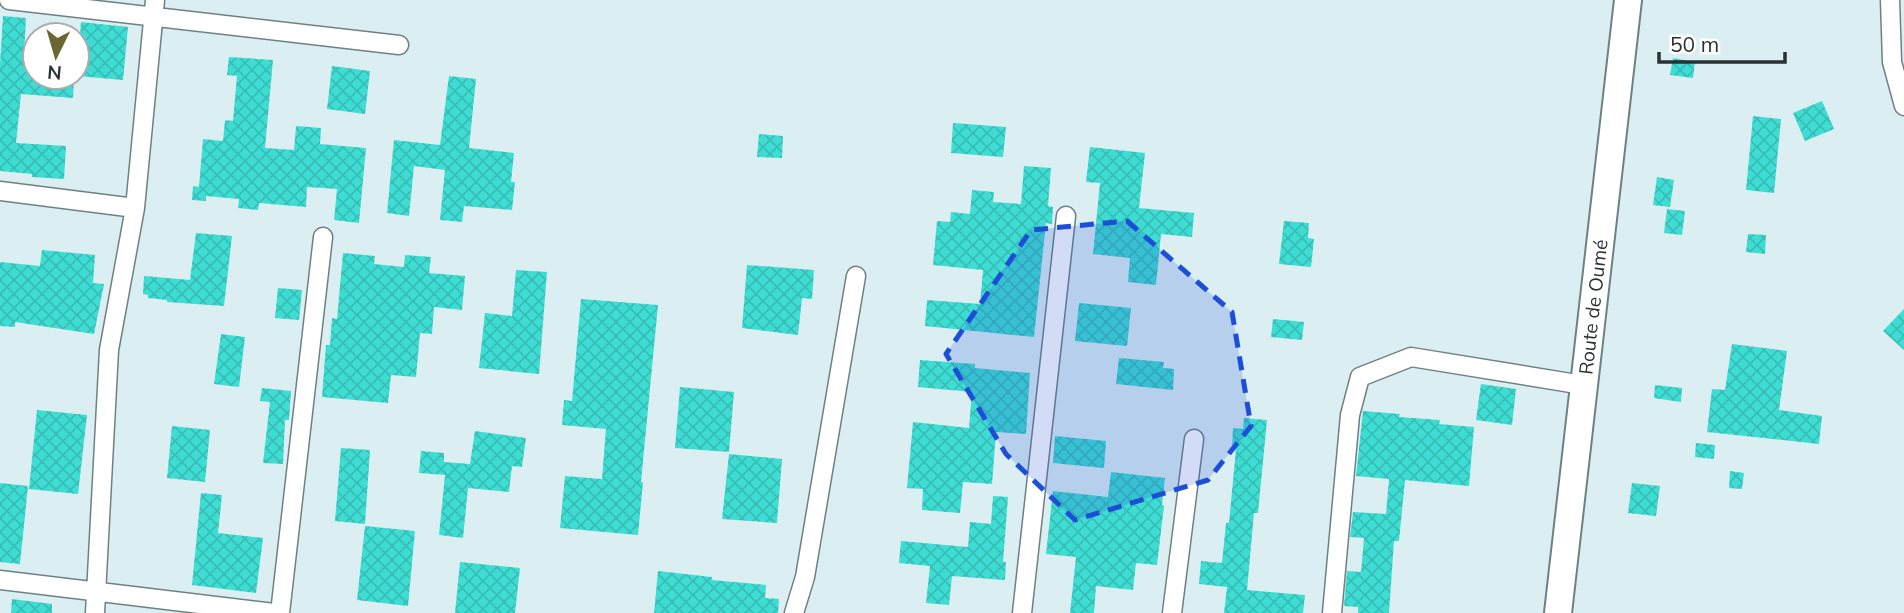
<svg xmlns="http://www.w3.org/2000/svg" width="1904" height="613" viewBox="0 0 1904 613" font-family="Mulish,sans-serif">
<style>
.building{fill:url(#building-cross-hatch)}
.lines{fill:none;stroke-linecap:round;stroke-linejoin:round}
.street-casing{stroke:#6f8084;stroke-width:21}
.secondary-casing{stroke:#6f8084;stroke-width:30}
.street{stroke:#fff;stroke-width:18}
.secondary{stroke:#fff;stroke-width:26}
.marked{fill:#1d4ed8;fill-opacity:0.2;stroke:#1d4ed8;stroke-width:5;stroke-dasharray:14 9;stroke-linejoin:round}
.labels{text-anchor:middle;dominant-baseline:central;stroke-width:5;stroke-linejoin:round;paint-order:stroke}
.street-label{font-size:19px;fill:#2a3133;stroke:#fff}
</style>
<defs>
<pattern id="building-cross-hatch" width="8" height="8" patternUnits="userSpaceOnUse" patternTransform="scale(1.75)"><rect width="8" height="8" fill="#3eddd4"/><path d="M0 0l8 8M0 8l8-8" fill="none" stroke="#37beb6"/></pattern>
</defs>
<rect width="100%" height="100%" fill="#dbeff2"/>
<path class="building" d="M3,16L26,18L24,55H35V77H74L73,98L21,94L16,143L66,146L64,179L32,177V174L0,171V64Z
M81,22L128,27L123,80L77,76Z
M229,57L273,60L265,148L294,150L296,126L321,128L320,144L366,148L359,223L334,220L337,189L307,187L306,207L259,203L258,210L238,208L239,199L206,196V201L192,200L193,186L199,187L203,139L223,141L225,120L233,121L237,76L227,75Z
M1673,58L1695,62L1693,78L1670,75Z
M332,66L370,71L365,114L327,109Z
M449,76L476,79L469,148L514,153L511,182H515L512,210L464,206L462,222L440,220L445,170L414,166L409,216L387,213L394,140L440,145Z
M1822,101L1834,129L1805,141L1793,113Z
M1753,116L1781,119L1774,193L1746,190Z
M953,123L1006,127L1003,157L951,153Z
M759,134L783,136L782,158L757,157Z
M1090,147L1145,153L1139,208L1194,213L1192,237L1161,234L1156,285L1128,282L1130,258L1093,254L1100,183L1086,182Z
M1024,166L1051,168L1048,206L1053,207L1052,224L1046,223L1034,337L925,326L927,300L980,304L983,270L933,265L937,221L950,222L951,212L970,214L972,190L994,192L993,202L1021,204Z
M1657,177L1674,180L1670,207L1653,205Z
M1667,209L1685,211L1682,235L1664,233Z
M1284,221L1309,223L1308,238L1314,239L1311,267L1279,264Z
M196,233L232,236L224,306L167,302V300L148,298V295L143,294L144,276L190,280Z
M1748,234L1766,235L1765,254L1746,252Z
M42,250L95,255L93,283L104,284L94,334L15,322V327L0,326V262L40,266Z
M343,253L375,256L374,264L404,267L405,255L431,257L429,273L465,276L462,310L434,307L432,334L420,333L416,377L391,375L388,403L322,397L326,345H330L332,318L337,319Z
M747,265L814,270L812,299L802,298L798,335L742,328Z
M516,270L547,272L539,374L479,368L485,313L512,316Z
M278,288L302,290L299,320L275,318Z
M581,299L658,305L641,482H643L638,535L560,528L565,476L602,479L606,429L562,425L564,400L572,401Z
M1079,303L1131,308L1127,346L1075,341Z
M1904,309V350L1883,331Z
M1273,319L1304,322L1302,340L1271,337Z
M221,334L245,337L239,387L214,384Z
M1732,344L1787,351L1779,410L1822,416L1819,444L1707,432L1712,389L1725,390Z
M1119,358L1164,362L1163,368L1174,369L1173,390L1116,384Z
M920,360L975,364V368L1030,373L1026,434L996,432L992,484L963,482L960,513L922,510L923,489L907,488L913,422L969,428L972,392L918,387Z
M1481,384L1516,389L1512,425L1476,420Z
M1655,385L1682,388L1681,402L1654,398Z
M680,387L734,392L729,452L675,448Z
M262,388L291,391L289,420H285L283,464L263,463L270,402L260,401Z
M37,410L87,415L78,494L29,489Z
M1363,411L1400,414L1399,417L1440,420L1439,424L1474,427L1469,486L1405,480L1399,541H1394L1389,613H1358V607L1344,606L1347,571L1361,572L1364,538L1350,537L1353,512L1386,514L1389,479L1356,476Z
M1244,418L1267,420L1258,513H1254L1247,590L1305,595L1303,613H1224L1227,587L1199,584L1201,561L1222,563L1226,523H1229L1236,449L1232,448L1233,428L1243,429Z
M172,426L210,430L205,482L167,478Z
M475,431L526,438L522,467L512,466L509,492L468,488L463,538L439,535L445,475L419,473L421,451L444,453V462L470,464Z
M1055,436L1106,441L1104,468L1053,463Z
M1696,443L1715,445L1714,459L1695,457Z
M341,448L370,450L365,524L335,521Z
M729,454L782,459L777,523L722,519Z
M1730,471L1744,473L1742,489L1729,488Z
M1111,472L1165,478L1162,505L1164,506L1157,565L1136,563L1133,590L1096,586L1094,613H1070L1076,557L1046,554L1053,491L1108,497Z
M0,483L28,486L20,564L0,562Z
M1632,483L1660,486L1656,516L1628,513Z
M201,493L222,495L218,533L263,538L256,593L192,585Z
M993,496L1008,497L1003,562H1006L1005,580L952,576L949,605L926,603L930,566L899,563L901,541L968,547L970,522L991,524Z
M365,526L415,531L408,606L357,600Z
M460,562L520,568L515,613H455Z
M658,571L712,577V580L766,585L765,598L779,599L778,613H654Z
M12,599L52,604V613H11Z"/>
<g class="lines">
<defs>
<path id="street" d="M9,0L399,45
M1890,0L1892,62L1904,106
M0,191L135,208
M0,580L274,613
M95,613L109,350L135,208L155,0
M280,613L323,237
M794,613L805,577L856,276
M1022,613L1066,216
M1172,613L1194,439
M1332,613L1350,415L1360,377L1411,357L1583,385"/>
<g id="secondary">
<path id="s1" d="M1558,613L1628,0"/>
</g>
</defs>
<use href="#street" class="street-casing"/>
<use href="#secondary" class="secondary-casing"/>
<use href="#street" class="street"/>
<use href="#secondary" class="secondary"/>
</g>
<path class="marked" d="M1127,221L1232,312L1251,426L1208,480L1075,520L1006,454L946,354L1031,230Z"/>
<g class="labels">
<g class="street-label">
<text stroke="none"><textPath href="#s1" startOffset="308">Route de Oumé</textPath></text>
</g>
</g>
<g transform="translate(56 56) rotate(185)"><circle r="33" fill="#ffffff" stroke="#aaadad" stroke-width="2"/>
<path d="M0-5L12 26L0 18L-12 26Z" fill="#6c6632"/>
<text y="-10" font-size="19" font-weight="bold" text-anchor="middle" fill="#2a3133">N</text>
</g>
<path d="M1659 52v10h126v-10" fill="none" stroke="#2a3133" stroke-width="3.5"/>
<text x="1670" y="52" font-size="21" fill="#2a3133" stroke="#ffffff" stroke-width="5" paint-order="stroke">50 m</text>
</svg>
